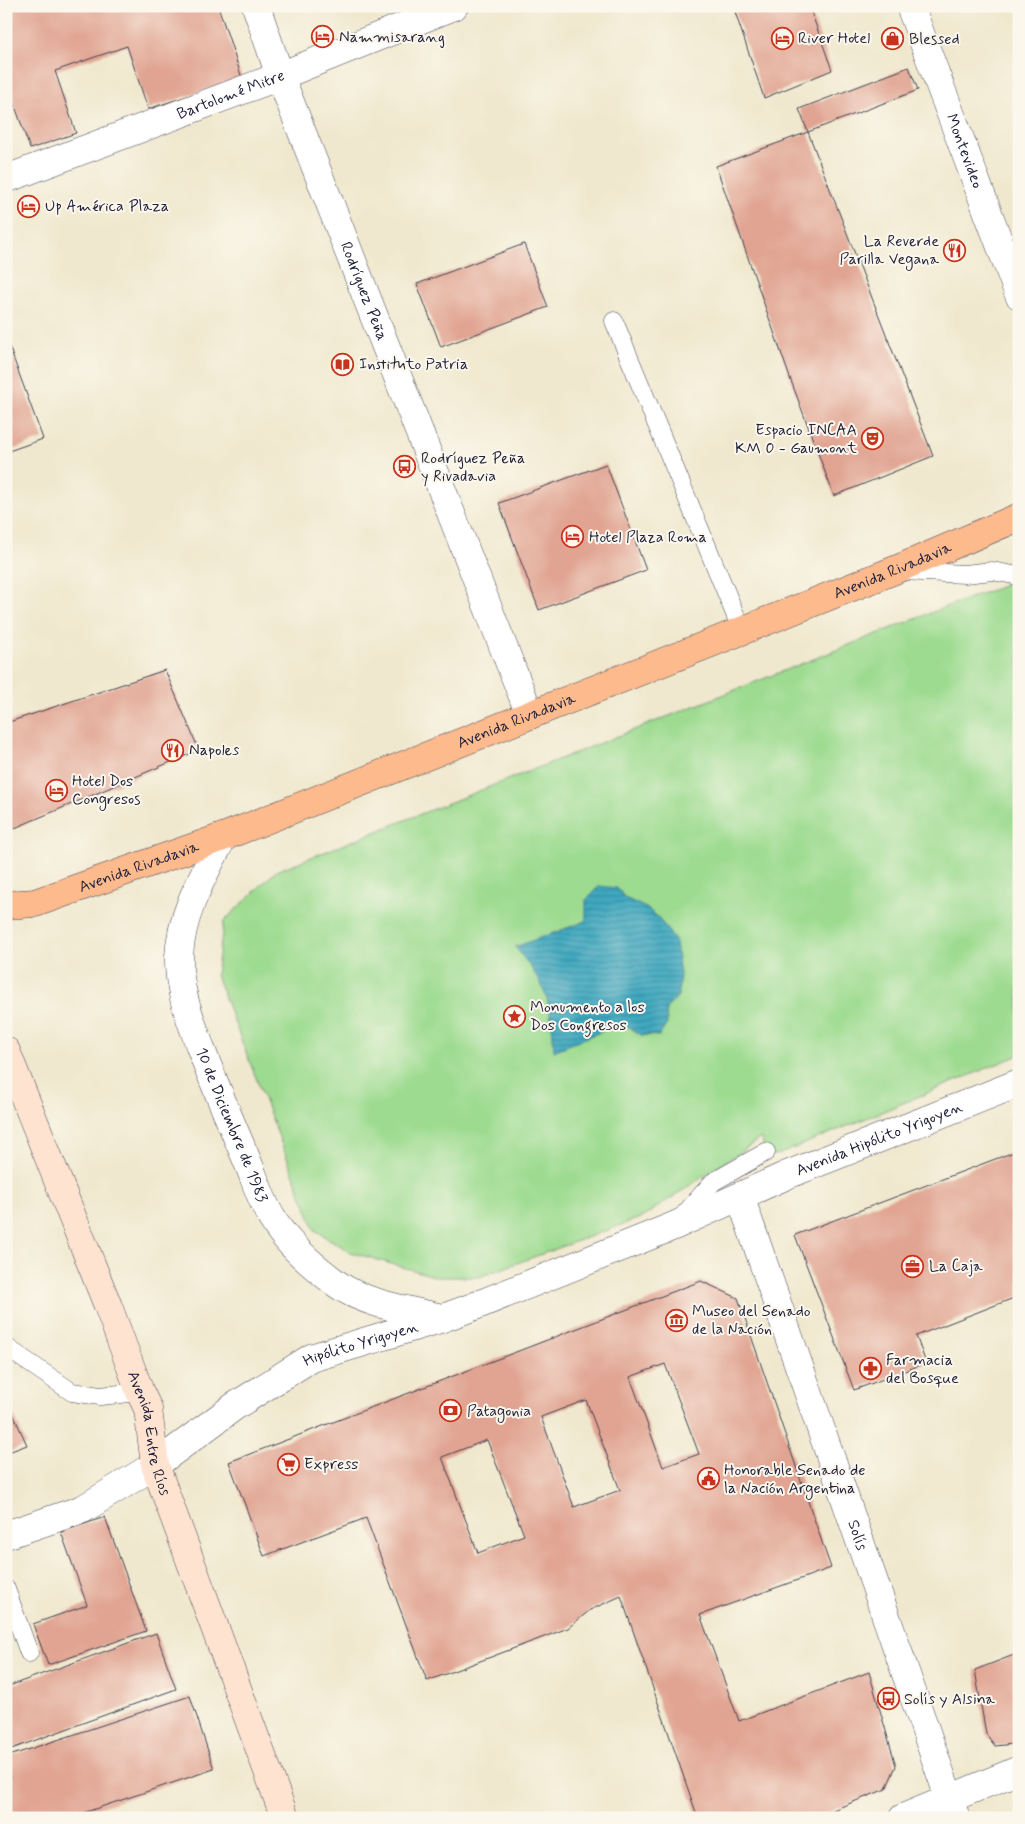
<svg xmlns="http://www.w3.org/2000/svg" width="1025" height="1824" viewBox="0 0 1025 1824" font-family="Mynerve,sans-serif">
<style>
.green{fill:#9ddb90;stroke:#607e66}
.water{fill:url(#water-rules);stroke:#30657d}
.building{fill:#e1a492;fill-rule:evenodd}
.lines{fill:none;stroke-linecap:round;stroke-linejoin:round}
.service-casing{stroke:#414051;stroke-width:19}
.minor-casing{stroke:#414051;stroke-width:29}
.tertiary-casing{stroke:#414051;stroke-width:29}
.secondary-casing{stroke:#414051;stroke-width:29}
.primary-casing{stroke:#414051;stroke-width:29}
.service{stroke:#fff;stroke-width:18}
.minor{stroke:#fff;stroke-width:28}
.tertiary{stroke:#fff;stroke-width:28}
.secondary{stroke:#fee3d1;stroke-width:28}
.primary{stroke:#fcba8d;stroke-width:28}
.labels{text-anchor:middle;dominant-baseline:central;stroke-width:4;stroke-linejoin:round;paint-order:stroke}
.poi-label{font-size:16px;fill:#22223b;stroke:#fbf7ec;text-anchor:start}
.street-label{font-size:16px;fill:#22223b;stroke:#fbf7ec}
</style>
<defs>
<pattern id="water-rules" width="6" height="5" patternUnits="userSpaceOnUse" patternTransform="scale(1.25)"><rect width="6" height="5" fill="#3fa8bf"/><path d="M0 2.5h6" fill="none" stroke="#34889c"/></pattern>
</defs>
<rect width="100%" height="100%" fill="#fbf7ec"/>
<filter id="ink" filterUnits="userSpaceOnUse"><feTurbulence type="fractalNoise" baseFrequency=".02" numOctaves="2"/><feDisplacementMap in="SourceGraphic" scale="10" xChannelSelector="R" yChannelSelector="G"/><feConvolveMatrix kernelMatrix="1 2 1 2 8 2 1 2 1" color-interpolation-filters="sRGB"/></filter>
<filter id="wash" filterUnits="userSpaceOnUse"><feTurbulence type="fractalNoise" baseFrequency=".0096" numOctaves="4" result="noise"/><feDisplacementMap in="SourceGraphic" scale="20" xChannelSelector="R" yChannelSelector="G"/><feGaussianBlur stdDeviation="1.12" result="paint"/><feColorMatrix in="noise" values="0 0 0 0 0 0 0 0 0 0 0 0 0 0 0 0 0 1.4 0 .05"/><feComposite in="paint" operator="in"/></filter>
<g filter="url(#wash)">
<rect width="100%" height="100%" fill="#f0e8ce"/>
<path class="green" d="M1019,554V1055L780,1154L767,1156L761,1138L643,1217L479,1277H437L350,1252L315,1230L216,975L224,921L276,871L948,606L1003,586L1014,556Z"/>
<path class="water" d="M599,886L617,888L625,898L646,908L658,917L676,942L680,975L678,996L666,1009L667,1024L659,1036L641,1035L622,1023L554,1051C551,1001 547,986 515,947L586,921V900Z"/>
<g id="blocks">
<path class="building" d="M6,6H218L242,78L148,109L127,46L55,71L76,133L30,149L6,80Z
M733,6H809L832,70L764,98Z
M909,67L918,90L808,132L799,109Z
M808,132L933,456L834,496L790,378L716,166Z
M524,244L548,307L441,347L417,284Z
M6,338L43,439L6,452Z
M606,464L646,570L539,610L499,503Z
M165,670L199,750L10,830L6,829V723Z
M1019,1150V1296L916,1336L926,1363L854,1390L795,1235Z
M701,1281L738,1298L831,1568L700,1615L739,1721L869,1672L896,1766L886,1789L813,1818H698L621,1596L590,1610L568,1628L427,1681L366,1518L264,1556L229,1462ZM665,1364L699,1454L663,1467L630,1377ZM586,1400L620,1490L574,1507L541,1417ZM487,1440L524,1535L478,1553L442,1457Z
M6,1398L27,1445L6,1453Z
M105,1517L146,1631L48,1665L33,1624L87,1605L61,1532Z
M156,1633L176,1689L6,1751V1687Z
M1019,1653V1741L1013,1744L995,1746L986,1734L975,1670Z
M190,1696L214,1769L68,1818H6V1779L10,1777L6,1765V1757Z"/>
</g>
</g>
<g filter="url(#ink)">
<use href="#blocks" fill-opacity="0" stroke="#414051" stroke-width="1"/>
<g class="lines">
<defs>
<path id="service" d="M614,321L742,631
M902,571L965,574L992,571L1019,576
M681,1218L713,1182L766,1152
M6,1347L72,1392L100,1396L140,1392
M6,1589L29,1653"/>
<g id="minor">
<path id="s1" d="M256,6L280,76L530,715"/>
<path id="s2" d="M910,6L1019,295"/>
<path id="s3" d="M6,179L280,76L454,6"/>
<path id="s4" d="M740,1196L956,1818"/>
<path d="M6,1535L83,1509L155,1465"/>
<path d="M903,1818L1019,1770"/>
</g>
<g id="tertiary">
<path id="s5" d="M223,837C203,876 181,913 179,957C178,990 190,1018 201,1049C215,1085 230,1121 246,1158C254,1176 262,1204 273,1220C288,1245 314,1267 337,1284C364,1304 409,1310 441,1318"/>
<path id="s6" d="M155,1465L235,1406L311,1358L443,1318L475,1306L674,1226L787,1175L1019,1083"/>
</g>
<g id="secondary">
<path id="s7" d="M6,1051L108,1306L140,1392L148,1409L155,1465L285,1818"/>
</g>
<g id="primary">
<path id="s8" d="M6,905L35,903L223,837L895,570L1019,517"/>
</g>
</defs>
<use href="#service" class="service-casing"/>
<use href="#minor" class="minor-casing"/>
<use href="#tertiary" class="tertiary-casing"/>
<use href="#secondary" class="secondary-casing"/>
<use href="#primary" class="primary-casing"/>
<use href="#service" class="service"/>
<use href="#minor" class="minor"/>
<use href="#tertiary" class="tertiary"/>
<use href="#secondary" class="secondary"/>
<use href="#primary" class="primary"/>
</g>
</g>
<defs>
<symbol id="hotel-ring" viewBox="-11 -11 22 22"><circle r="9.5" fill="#fbf7ec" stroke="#c8321e" stroke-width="1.5"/><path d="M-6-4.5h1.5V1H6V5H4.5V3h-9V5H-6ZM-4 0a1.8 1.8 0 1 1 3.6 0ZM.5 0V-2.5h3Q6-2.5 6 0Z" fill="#c8321e"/></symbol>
<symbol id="shop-ring" viewBox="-11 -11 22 22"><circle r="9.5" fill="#fbf7ec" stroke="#c8321e" stroke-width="1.5"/><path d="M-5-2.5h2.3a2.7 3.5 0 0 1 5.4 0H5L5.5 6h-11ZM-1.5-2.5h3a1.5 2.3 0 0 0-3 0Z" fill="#c8321e"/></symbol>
<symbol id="restaurant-ring" viewBox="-11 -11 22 22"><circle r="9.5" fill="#fbf7ec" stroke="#c8321e" stroke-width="1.5"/><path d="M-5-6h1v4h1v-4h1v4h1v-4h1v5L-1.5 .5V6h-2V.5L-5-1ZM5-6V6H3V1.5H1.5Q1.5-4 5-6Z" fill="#c8321e"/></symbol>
<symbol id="library-ring" viewBox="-11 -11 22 22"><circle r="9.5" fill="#fbf7ec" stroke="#c8321e" stroke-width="1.5"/><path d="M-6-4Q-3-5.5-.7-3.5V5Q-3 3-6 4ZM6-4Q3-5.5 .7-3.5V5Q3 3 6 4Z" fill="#c8321e"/></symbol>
<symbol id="theatre-ring" viewBox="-11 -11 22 22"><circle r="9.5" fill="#fbf7ec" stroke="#c8321e" stroke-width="1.5"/><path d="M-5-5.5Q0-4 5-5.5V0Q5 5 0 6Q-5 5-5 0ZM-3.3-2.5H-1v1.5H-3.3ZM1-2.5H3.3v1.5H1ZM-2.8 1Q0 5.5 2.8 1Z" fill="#c8321e"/></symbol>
<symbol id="bus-ring" viewBox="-11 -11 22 22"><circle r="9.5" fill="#fbf7ec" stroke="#c8321e" stroke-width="1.5"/><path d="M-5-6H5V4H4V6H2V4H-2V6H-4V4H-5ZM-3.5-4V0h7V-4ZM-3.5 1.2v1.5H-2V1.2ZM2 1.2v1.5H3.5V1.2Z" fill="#c8321e"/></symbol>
<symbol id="sight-ring" viewBox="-11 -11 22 22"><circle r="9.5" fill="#fbf7ec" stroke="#c8321e" stroke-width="1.5"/><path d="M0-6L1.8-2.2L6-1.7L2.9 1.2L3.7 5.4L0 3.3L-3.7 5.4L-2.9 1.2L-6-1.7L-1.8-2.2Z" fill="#c8321e"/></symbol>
<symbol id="office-ring" viewBox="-11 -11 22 22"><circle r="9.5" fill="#fbf7ec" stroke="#c8321e" stroke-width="1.5"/><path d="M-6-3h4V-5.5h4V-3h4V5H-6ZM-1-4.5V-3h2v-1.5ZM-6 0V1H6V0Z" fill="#c8321e"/></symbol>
<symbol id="museum-ring" viewBox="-11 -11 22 22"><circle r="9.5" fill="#fbf7ec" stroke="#c8321e" stroke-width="1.5"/><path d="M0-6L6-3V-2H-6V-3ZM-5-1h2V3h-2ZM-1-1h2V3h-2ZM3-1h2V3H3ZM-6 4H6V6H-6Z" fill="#c8321e"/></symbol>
<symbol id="pharmacy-ring" viewBox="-11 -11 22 22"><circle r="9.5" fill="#fbf7ec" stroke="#c8321e" stroke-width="1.5"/><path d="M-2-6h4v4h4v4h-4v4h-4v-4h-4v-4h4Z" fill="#c8321e"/></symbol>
<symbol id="bank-ring" viewBox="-11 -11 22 22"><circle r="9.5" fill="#fbf7ec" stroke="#c8321e" stroke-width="1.5"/><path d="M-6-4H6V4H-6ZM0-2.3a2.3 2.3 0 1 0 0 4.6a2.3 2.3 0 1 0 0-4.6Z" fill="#c8321e"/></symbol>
<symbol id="supermarket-ring" viewBox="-11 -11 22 22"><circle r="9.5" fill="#fbf7ec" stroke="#c8321e" stroke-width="1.5"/><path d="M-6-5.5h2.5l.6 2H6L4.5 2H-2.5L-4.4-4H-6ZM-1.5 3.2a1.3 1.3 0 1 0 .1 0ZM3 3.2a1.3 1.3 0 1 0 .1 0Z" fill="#c8321e"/></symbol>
<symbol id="civic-ring" viewBox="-11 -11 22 22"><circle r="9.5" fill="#fbf7ec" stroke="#c8321e" stroke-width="1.5"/><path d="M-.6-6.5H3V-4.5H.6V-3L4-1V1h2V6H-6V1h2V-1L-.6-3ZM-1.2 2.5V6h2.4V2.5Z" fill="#c8321e"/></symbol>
</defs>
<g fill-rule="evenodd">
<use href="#hotel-ring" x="310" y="24" width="25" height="25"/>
<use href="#hotel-ring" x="770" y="26" width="25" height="25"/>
<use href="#shop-ring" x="880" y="26" width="25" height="25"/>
<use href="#hotel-ring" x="16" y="194" width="25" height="25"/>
<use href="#restaurant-ring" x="942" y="238" width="25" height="25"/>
<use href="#library-ring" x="330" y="352" width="25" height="25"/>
<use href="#theatre-ring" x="860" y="426" width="25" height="25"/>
<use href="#bus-ring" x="392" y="454" width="25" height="25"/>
<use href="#hotel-ring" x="560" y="524" width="25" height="25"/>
<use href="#restaurant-ring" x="160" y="738" width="25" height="25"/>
<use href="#hotel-ring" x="44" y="778" width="25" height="25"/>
<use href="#sight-ring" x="502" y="1004" width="25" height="25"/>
<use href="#office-ring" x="900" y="1254" width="25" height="25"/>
<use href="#museum-ring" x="664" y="1308" width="25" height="25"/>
<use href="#pharmacy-ring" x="858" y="1356" width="25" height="25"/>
<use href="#bank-ring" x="438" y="1398" width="25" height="25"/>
<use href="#supermarket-ring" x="276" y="1452" width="25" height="25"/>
<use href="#civic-ring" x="696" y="1466" width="25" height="25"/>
<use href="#bus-ring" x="876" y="1686" width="25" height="25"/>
</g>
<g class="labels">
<g class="poi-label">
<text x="339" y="37">Nammisarang</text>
<text x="798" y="38">River Hotel</text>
<text x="909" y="39">Blessed</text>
<text x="45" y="206">Up América Plaza</text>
<text x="939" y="241" text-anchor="end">La Reverde<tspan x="939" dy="18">Parilla Vegana</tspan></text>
<text x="359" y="364">Instituto Patria</text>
<text x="857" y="430" text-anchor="end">Espacio INCAA<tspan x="857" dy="18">KM 0 - Gaumont</tspan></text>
<text x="421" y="458">Rodríguez Peña<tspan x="421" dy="18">y Rivadavia</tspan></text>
<text x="589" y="537">Hotel Plaza Roma</text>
<text x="189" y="750">Napoles</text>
<text x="72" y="781">Hotel Dos<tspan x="72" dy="18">Congresos</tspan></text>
<text x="530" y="1007">Monumento a los<tspan x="530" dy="18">Dos Congresos</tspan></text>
<text x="929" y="1266">La Caja</text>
<text x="692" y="1311">Museo del Senado<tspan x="692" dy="18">de la Nación</tspan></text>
<text x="886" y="1360">Farmacia<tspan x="886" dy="18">del Bosque</tspan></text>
<text x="467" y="1411">Patagonia</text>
<text x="304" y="1464">Express</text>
<text x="724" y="1470">Honorable Senado de<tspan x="724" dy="18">la Nación Argentina</tspan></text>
<text x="904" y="1699">Solís y Alsina</text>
</g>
<g class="street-label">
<text stroke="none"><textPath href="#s3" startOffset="240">Bartolomé Mitre</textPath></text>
<text stroke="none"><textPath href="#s2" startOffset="155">Montevideo</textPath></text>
<text stroke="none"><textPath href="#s1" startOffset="305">Rodríguez Peña</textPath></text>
<text stroke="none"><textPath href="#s8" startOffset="949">Avenida Rivadavia</textPath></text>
<text stroke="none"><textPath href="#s8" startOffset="544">Avenida Rivadavia</textPath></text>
<text stroke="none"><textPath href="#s8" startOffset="139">Avenida Rivadavia</textPath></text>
<text stroke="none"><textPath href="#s5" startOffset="306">10 de Diciembre de 1983</textPath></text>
<text stroke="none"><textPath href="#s6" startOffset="799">Avenida Hipólito Yrigoyen</textPath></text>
<text stroke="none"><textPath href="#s6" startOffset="241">Hipólito Yrigoyen</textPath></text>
<text stroke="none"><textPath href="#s7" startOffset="409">Avenida Entre Ríos</textPath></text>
<text stroke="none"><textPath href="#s4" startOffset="359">Solís</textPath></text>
</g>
</g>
<rect width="1025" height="1824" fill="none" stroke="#fbf7ec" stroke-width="25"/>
</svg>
